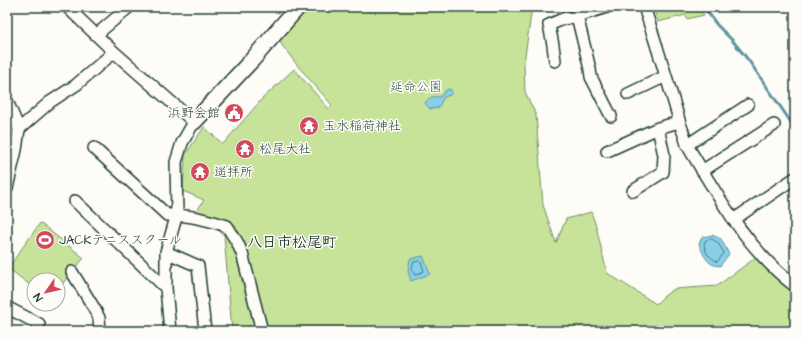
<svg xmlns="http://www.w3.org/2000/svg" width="802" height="338" viewBox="0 0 802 338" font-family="'Architects Daughter','Klee One',sans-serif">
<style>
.green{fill:#c7e299;stroke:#739066}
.water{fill:#88d0ea;stroke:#5e95a1}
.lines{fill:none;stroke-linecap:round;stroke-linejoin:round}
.shore{stroke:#49787d;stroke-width:1}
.stream{stroke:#5e95a1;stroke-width:3}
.street-casing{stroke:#1f3d34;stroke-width:14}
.secondary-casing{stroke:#1f3d34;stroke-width:18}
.street{stroke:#fdfcf7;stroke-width:11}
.secondary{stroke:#fdfcf7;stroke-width:15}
.labels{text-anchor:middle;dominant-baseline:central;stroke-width:3;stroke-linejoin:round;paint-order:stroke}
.park-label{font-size:13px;fill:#415e48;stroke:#fdfcf7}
.poi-label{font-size:13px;fill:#1f3d34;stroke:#fdfcf7;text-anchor:start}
.quarter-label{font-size:15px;font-weight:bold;fill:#1f3d34;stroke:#fdfcf7}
</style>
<rect width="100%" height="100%" fill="#fdfcf7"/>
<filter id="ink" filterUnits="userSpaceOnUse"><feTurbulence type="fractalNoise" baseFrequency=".025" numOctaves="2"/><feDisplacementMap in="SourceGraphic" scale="8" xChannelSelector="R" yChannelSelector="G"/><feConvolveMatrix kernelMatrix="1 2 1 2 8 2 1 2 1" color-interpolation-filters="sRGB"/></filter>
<g filter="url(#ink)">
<path class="green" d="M307,7H532L524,63L525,92L536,115L543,205L556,243L566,219L591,212L596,226L607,273L656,304L664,296L674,289L717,286L755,258L795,291V331H232L224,235L196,212L204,200L183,191L185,155L204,127L223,144L262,99L294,69L329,109L332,105L297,65L278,40Z
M653,7H698L704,15L687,19L686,15L658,22Z
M40,223L84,258L58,289V280H34V288L8,268Z"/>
<path class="water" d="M448,89L451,90L452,93L450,95L444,97L438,108L430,109L425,103C429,97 433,96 440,97L444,92Z
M712,235L721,239L729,254L720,266C707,266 703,254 699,244L702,237Z
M423,256L430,274L411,281L408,271L410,259Z"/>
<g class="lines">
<path class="shore" d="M712,239L718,243L724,253L717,262L707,254L704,245L705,241Z
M419,261L421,262L424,271L415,275L412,271L413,263Z"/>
<path class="stream" d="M704,7L717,25L732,40L749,61L795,128"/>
<defs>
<path id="street" d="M67,7L114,52L194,122L182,143L176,162L177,214L166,252V288L170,331
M607,7L577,16L590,69L591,77L611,116
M644,7C656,43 667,79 678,116C680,126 685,135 687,145C717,195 748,251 795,286
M96,35L129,7
M555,61L553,45L549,25L563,19L577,16
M628,94L666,76
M7,101L19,129L50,102L76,85L114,52
M687,145L748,105
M94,148L167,215C186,214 209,220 227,226L237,242L242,253L262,331
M607,151L658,128L679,122
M702,171L774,125
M7,188L16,150L19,129
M633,191L663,172L664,155L658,128
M75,201L166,288
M733,220L795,178
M166,252L198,266L205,331
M72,272L94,308L99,318L100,331
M7,313L10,309L39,324L36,331"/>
<path id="secondary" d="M194,122L252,60L298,7"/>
</defs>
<use href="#street" class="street-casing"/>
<use href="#secondary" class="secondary-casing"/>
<use href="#street" class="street"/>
<use href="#secondary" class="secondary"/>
</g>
</g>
<defs>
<symbol id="civic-disc" viewBox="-11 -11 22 22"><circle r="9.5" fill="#d1495b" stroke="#fdfcf7"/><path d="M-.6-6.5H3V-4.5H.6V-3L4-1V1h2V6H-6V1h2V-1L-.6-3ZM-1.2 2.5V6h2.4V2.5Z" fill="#fff"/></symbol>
<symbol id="temple-disc" viewBox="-11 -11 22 22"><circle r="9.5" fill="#d1495b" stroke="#fdfcf7"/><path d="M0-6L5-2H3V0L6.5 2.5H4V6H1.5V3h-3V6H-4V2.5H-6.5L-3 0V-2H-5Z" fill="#fff"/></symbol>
<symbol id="stadium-disc" viewBox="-11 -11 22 22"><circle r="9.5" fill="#d1495b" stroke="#fdfcf7"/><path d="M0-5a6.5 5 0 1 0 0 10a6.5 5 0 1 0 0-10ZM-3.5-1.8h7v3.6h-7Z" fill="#fff"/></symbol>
</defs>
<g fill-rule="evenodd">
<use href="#civic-disc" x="223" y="102" width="22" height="22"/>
<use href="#temple-disc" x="298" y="115" width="22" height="22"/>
<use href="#temple-disc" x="234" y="138" width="22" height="22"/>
<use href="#temple-disc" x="189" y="161" width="22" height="22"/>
<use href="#stadium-disc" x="34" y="229" width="22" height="22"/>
</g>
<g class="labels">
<g class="park-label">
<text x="416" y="87">延命公園</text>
</g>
<g class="poi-label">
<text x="220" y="113" text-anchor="end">浜野会館</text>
<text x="323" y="126">玉水稲荷神社</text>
<text x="259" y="149">松尾大社</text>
<text x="214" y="172">遥拝所</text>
<text x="59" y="240">JACKテニススクール</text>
</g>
<g class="quarter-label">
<text x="292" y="242">八日市松尾町</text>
</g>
</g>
<rect width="802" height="338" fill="none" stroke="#fdfcf7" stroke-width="24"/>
<rect x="12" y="12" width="778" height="314" fill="none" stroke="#1f3d34" stroke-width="1.5" filter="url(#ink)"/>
<g transform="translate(46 292) rotate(236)"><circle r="19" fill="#fdfcf7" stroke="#a4b0a9"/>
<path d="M0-3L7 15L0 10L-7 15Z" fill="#d1495b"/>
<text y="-6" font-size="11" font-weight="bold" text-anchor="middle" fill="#1f3d34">N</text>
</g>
</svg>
